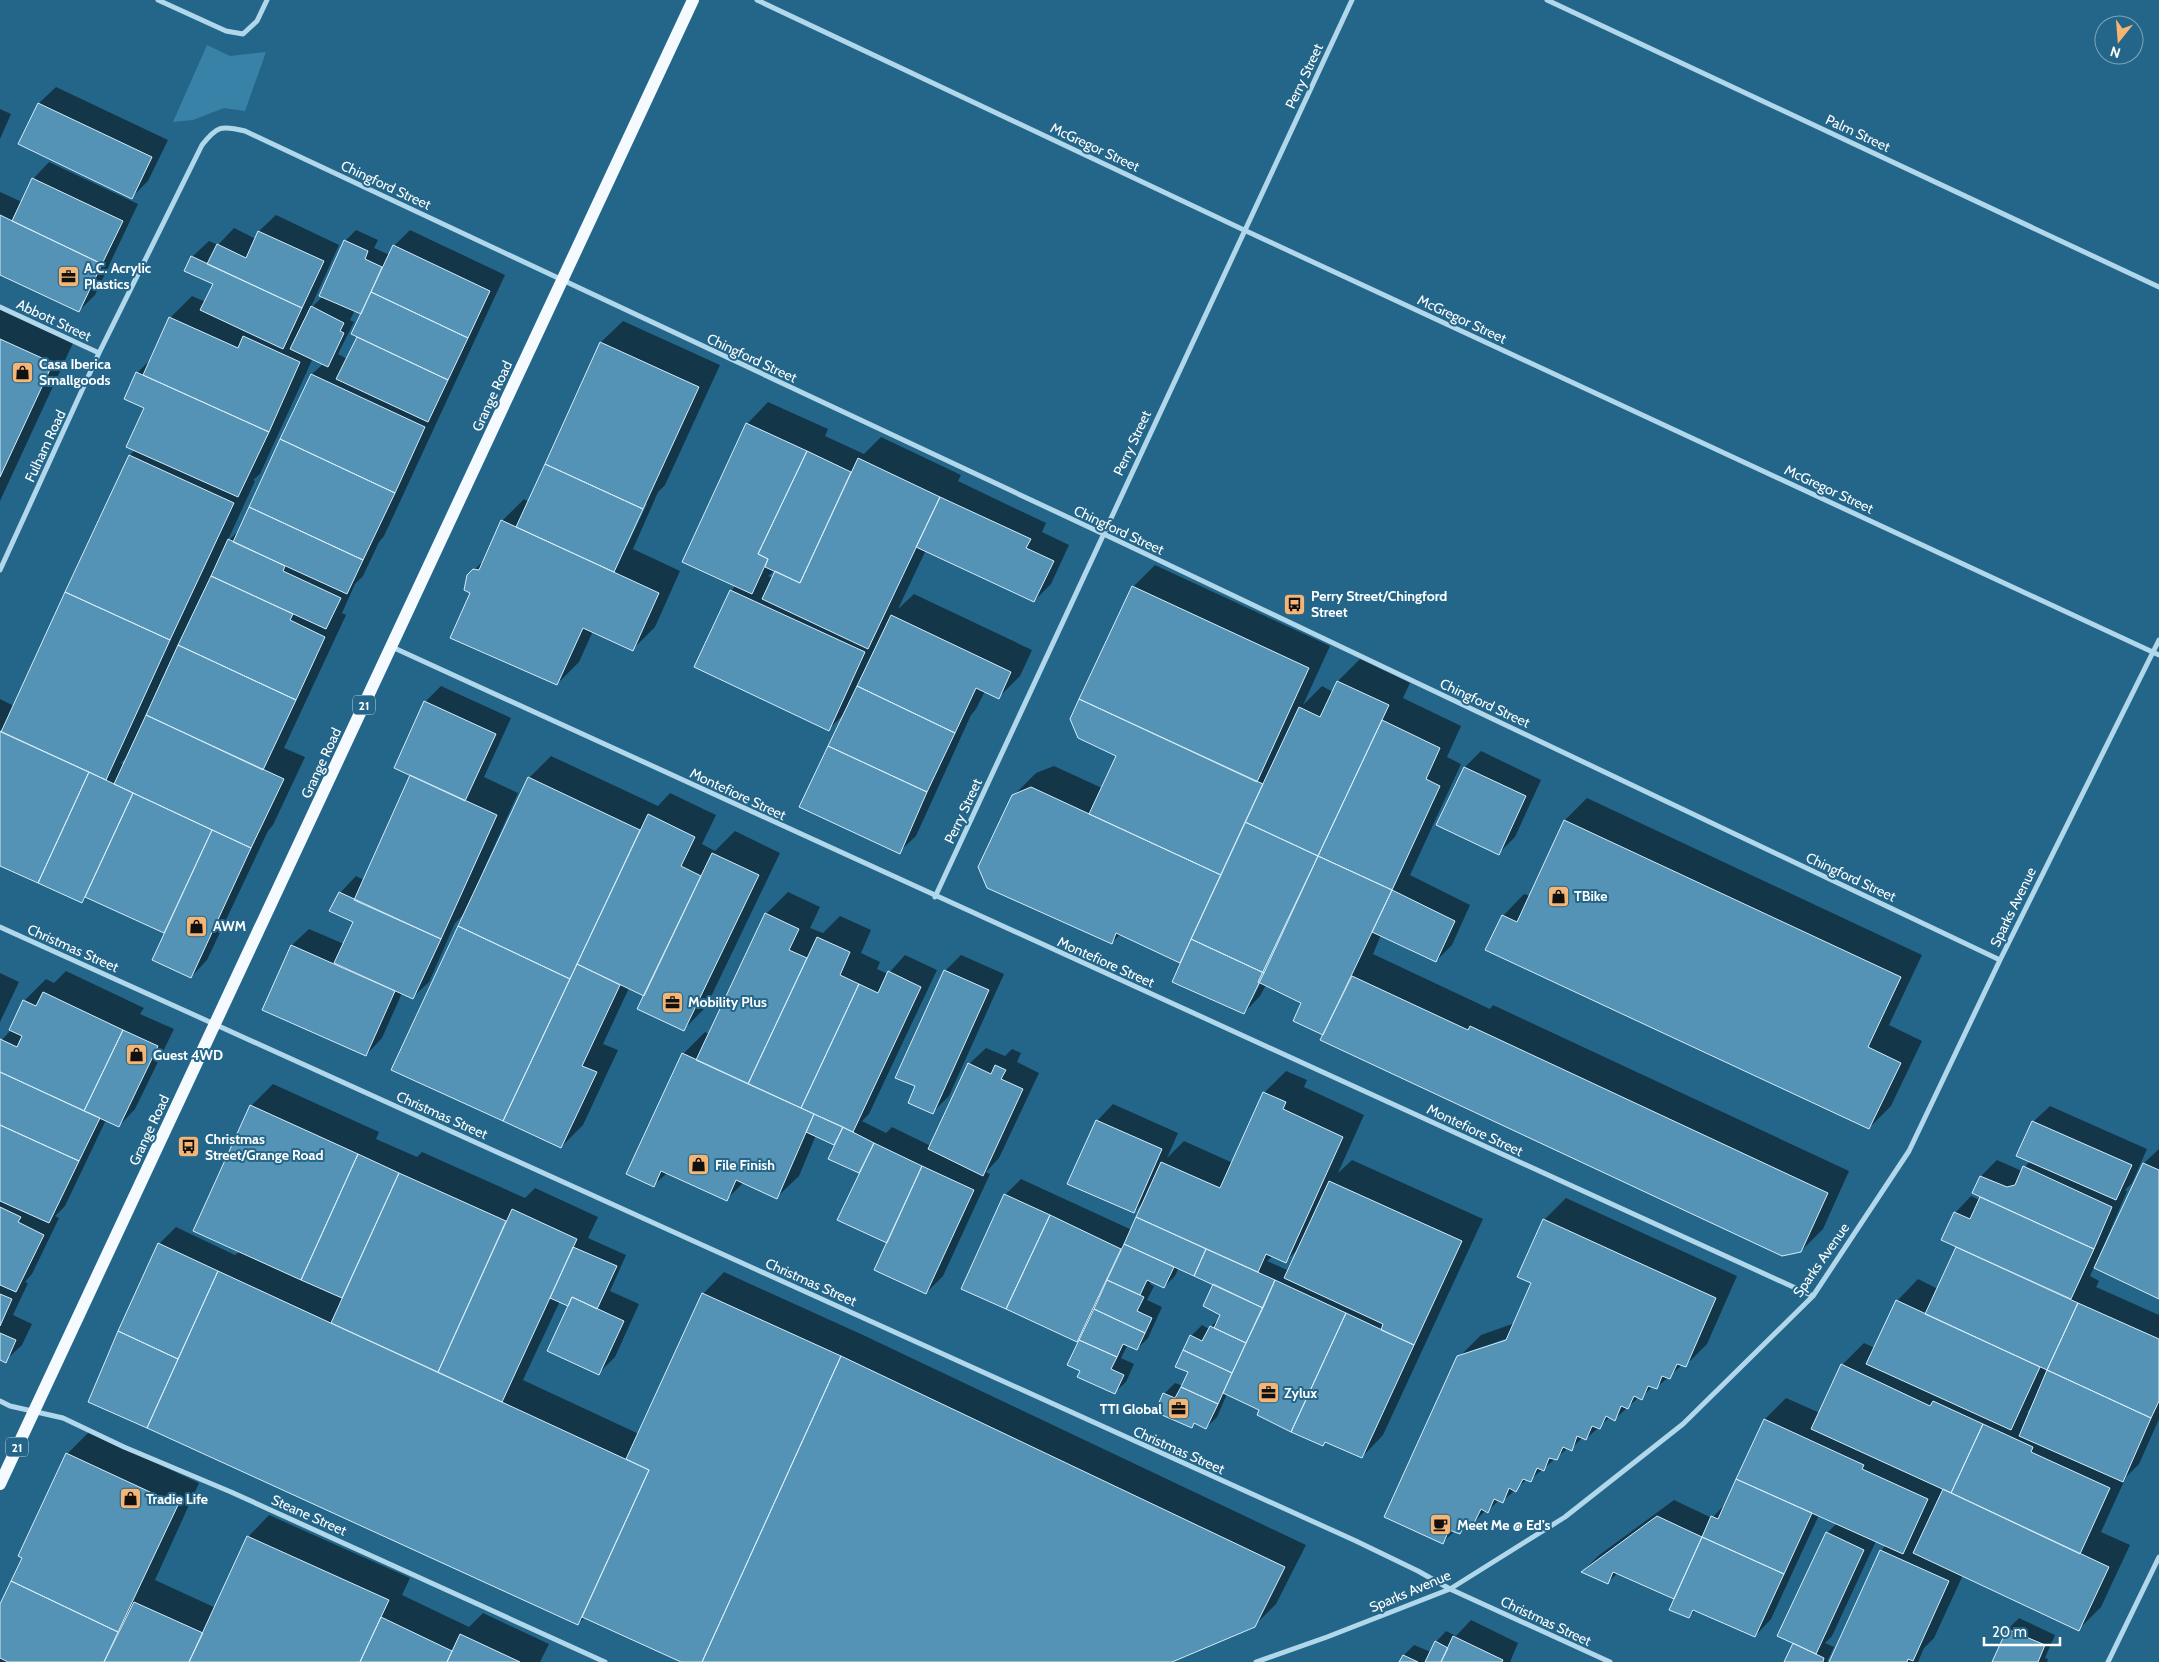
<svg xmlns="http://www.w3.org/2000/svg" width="2159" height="1662" viewBox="0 0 2159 1662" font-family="Cabin,sans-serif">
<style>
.green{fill:#3881a7}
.shadow{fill:#0007;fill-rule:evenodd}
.building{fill:#5493b5;stroke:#d5ecf8}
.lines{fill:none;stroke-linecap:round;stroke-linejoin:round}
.street{stroke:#b1d7ea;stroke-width:5}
.primary{stroke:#f5fafe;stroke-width:12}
.labels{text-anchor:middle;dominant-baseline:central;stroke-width:4;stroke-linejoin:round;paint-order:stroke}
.shield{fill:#24668a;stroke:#bdd1dc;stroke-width:1}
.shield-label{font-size:12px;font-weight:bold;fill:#fff}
.street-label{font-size:14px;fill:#fff;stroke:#24668a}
.poi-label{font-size:14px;font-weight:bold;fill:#fff;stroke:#24668a;text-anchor:start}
</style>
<rect width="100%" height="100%" fill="#24668a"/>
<path class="green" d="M207,45L230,56L266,52L245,111L224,108L193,120L173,122Z"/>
<path class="shadow" d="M56,87L168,140L148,181L132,197L20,144L39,103Z
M0,109L11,114L0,139Z
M49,162L138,204L95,295L79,311L0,274V192L22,202L33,179Z
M276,215L339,245L310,309L323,296L345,241L356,230L378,240L374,248L390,255L394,246L410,230L505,275L384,536L379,542L363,576L355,584L342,613L346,615L284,748L305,757L273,825L268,831L207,960L191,977L168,928L164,931L87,897L82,902L0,864V699L14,706L130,455L135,450L145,408L137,373L152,358L170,318L192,296L206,302L214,284L192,257L209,241L218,245L234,228L256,239L259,231ZM355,310L362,314L358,336L347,359L338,354L354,322L350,320ZM313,358L323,364L312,374L240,529L227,542L255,481L253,480L260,474ZM128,756L124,765L121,763Z
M0,307L74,341L0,501Z
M623,321L720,365L665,485L658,492L633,549L680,571L655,627L633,649L593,631L579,662L557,684L471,592L466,590V581L468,576L486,558L502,521L524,499L529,502L601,342ZM645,503L647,504L627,546H625Z
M768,402L828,429L825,436L864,454L881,437L961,475L958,481L1046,523L1042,532L1069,545L1051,584L1034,601L926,550L898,609L914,594L1032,650L1020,676L999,697L985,691L976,709L971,715L916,836L899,852L845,713L829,729L731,591L736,585L747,424ZM774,571H777L773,578L768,576Z
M1155,565L1330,646L1303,705L1322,686L1333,692L1338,681L1360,659L1410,683L1403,698L1461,726L1447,757L1461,764L1410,875L1470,905L1452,945L1436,961L1381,935L1373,954L1490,1009L1493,1005L1849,1171L1823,1229L1801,1251L1325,1034L1303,1003L1266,985L1260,996L1244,1013L1184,957L1180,961L1121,934L1111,943L1013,796L1036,773L1054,766L1102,788L1118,755L1133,587ZM1258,982H1261L1252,1000L1250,999Z
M441,686L511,718L484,777L518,793L483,871L485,872L529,778L551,756L658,806L670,793L716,815L702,844L715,851L735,831L780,853L706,1007L684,1029L645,996L629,988L603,1044L618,1050L583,1125L561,1147L466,912L455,923L429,982L412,998L402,993L382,1038L366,1055L264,1009L292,945L309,929L344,944L355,921L340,893L356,876L364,880L412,775L425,702Z
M1481,751L1541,780L1515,837L1499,853L1465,767Z
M1587,798L1922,955L1889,1025L1922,1041L1891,1106L1869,1128L1503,916L1524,894L1530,896L1565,820Z
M788,892L820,907L810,928L823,933L840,916L871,930L861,953L880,962L877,969L888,974L905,955L937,970L869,1114L862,1121L886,1133L892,1127L931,1146L969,1064L986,1048L1005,1056L1012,1049L1021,1053L1017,1062L1039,1073L999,1158L986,1172L990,1174L943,1276L926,1293L889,1242L864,1165L858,1171L836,1145L816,1135L799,1176L777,1197L744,1182L727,1199L667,1173L654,1185L683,1054L705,1032L709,1034L766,914Z
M961,955L1004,974L949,1096L933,1112L917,1086L945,971Z
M66,971L144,1008L140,1014L174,1029L135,1109L119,1126L106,1120L65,1206L55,1216L59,1218L32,1274L25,1282L28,1283L13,1315L32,1324L22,1345L5,1361L0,1359V1042L11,1030L24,1001L46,979L54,983Z
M0,973L19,982L0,1022Z
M1286,1071L1307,1080L1304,1087L1364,1115L1338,1173L1352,1160L1483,1219L1383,1435L1362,1457L1327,1441L1323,1445L1261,1409L1227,1394L1217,1417L1206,1428L1195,1423L1191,1427L1164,1394L1175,1383L1183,1386L1189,1372L1191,1336L1202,1325L1209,1329L1221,1316L1215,1284L1179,1267L1175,1276L1164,1287L1151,1281L1150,1284L1154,1286L1147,1300L1162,1307L1148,1338L1137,1349L1128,1344L1121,1358L1134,1364L1126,1382L1115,1392L1082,1370L1081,1337L1077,1341L1005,1195L1021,1179L1132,1230L1145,1201L1134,1212L1097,1121L1113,1104L1178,1133L1167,1158L1184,1141L1233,1163L1264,1093ZM1298,1249L1287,1270L1267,1261L1273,1256L1286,1261Z
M273,1084L379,1132L376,1139L417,1157L422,1152L525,1198L535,1188L598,1217L588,1238L626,1255L610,1291L639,1304L615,1357L599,1373L572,1300L560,1301L523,1380L639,1434L703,1294L724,1272L863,1335L1306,1545L1276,1604L1254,1626L1168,1662H684L585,1617L578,1624L89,1401L159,1244L176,1227L235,1255L240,1251L251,1106Z
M2050,1106L2147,1149L2132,1183L2125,1190L2127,1191L2100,1254L2102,1255L2144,1163L2159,1149V1297L2094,1267L2090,1276L2099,1281L2096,1287L2159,1315V1419L2139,1464L2126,1477L2101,1532L2130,1545L2101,1607L2079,1629L1963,1575L1934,1638L1924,1648L1918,1662H1831L1881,1551L1886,1545L1876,1541L1832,1636L1825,1643L1834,1647L1827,1662H1786L1795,1643L1827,1533L1837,1523L1819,1515L1771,1619L1755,1636L1696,1610L1689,1617L1676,1598L1618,1573L1608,1582L1583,1571L1598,1556L1674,1500L1712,1518L1728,1501L1765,1419L1786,1398L1820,1413L1842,1365L1864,1343L1875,1348L1897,1301L1918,1279L1938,1289L1958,1246L1955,1213L1971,1196L1980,1200L1981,1176L1997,1160L2022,1171L2030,1161L2033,1122ZM2033,1406L2030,1414L2027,1412Z
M1566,1198L1737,1276L1707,1344L1685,1366L1682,1365L1656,1388L1653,1386L1641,1398L1639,1397L1615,1419L1610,1417L1586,1439L1583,1437L1571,1449L1568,1448L1530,1480L1527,1479L1503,1501L1499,1500L1488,1511L1486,1510L1473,1523L1470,1522L1460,1533L1455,1531L1443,1542L1459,1357L1481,1335L1515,1323L1533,1282L1544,1220ZM1511,1337L1512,1339L1471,1353V1351Z
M89,1432L199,1483L155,1580L216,1608L248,1537L269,1515L410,1578L402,1595L469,1627L483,1613L549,1644L540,1662H0V1608L67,1454Z
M2019,1618L2055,1635L2045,1658L2048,1659L2047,1662H1994L2008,1629Z
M1471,1620L1518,1643L1510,1662H1400L1404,1655L1414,1645L1431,1652L1436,1642L1446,1631L1456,1636Z"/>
<path class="building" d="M38,103L152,157L132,199L18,144Z
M32,178L123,221L102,264L12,221Z
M0,215L102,264L79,312L0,275Z
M258,231L324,261L302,308L207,264L217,244L246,258Z
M344,240L368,251L365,259L382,267L361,314L319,296Z
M393,245L490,291L468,338L371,292Z
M191,256L302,308L283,349L200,310L213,284L184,271Z
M371,292L468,338L448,380L351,334Z
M311,306L344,323L340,331L344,333L328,367L290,349Z
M169,317L238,348L243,336L300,362L269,432L143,375Z
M357,337L448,380L428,422L336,379Z
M0,339L53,363L0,477Z
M600,342L699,387L643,509L545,464Z
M136,372L269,432L238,497L126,447L144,408L124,399Z
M311,374L425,427L395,493L280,439Z
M746,423L807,451L758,554L768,559L752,594L682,562Z
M280,439L395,493L363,560L249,507Z
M807,451L851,472L800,583L765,567L768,559L758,554Z
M129,455L234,503L170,640L65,592Z
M858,458L940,497L868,649L762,599L775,571L800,583Z
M545,464L643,509L614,572L516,527Z
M940,497L1031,539L1026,548L1054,561L1034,602L916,547Z
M249,507L363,560L347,594L233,542Z
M501,520L659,593L633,651L583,628L557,685L450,638L470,593L464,590L467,575L473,569L479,570Z
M228,539L285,566L283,571L341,598L326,629L211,576Z
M211,576L293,614L290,620L325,637L296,700L178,645Z
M1132,586L1309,668L1257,782L1079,699Z
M730,590L865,652L829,731L694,667Z
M65,592L170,640L106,780L1,732Z
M891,615L1011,672L999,699L976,688L955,733L857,686Z
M178,645L296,700L263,770L146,715Z
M1337,681L1389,705L1318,856L1245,822L1299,707L1320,717Z
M857,686L955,733L927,792L828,746Z
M1079,699L1263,784L1221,875L1089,814L1116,756L1078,738L1070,719Z
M424,701L496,734L465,801L394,768Z
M146,715L284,779L251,848L114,784Z
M1382,720L1440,748L1426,779L1440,786L1392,890L1318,856Z
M0,731L89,772L38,883L0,866Z
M828,746L927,792L900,854L799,807Z
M1464,767L1526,796L1499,855L1436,825Z
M89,772L133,793L82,903L38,883Z
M410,775L497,815L441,939L354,900Z
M528,777L640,830L570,979L458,926Z
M1031,787L1221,875L1180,963L1116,933L1112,944L987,888L978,867L1012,795Z
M133,793L212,830L164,933L85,897Z
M648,814L695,837L681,866L701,876L644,996L577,964Z
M1564,820L1901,977L1868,1047L1901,1063L1869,1129L1485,950L1502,915L1517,922Z
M1245,822L1318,856L1264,973L1191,939Z
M212,830L251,848L191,978L152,960Z
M712,853L759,875L684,1031L637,1009Z
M1318,856L1392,890L1323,1035L1293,1021L1301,1003L1258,982Z
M1392,890L1455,921L1436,962L1372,932Z
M339,892L441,939L413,999L334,963L353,922L329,911Z
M765,913L799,929L789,950L807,958L748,1084L696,1060Z
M458,926L570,979L503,1121L391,1070Z
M817,937L850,952L840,975L859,984L801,1108L748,1084Z
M1191,939L1264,973L1244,1014L1172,982Z
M291,945L395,991L366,1056L262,1010Z
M577,964L620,985L582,1066L597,1072L561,1148L503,1121Z
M944,970L989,990L933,1114L908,1103L915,1086L895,1078Z
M888,971L921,987L853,1132L801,1108L859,984L878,993Z
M1352,976L1468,1030L1470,1026L1828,1193L1801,1252L1782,1256L1320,1040Z
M43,992L123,1030L84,1111L0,1072V1039L17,1047L22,1036L9,1030L23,1000L36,1006Z
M123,1030L158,1046L119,1127L84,1111Z
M682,1053L814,1114L777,1199L736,1180L727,1201L661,1171L654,1187L626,1174Z
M968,1063L991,1074L995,1065L1006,1070L1001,1079L1023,1089L983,1176L928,1149Z
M0,1072L100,1118L79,1161L0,1125Z
M1263,1092L1286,1102L1283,1109L1343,1137L1286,1263L1266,1254L1258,1272L1136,1217L1161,1162L1220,1188Z
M250,1105L358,1154L301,1280L193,1231Z
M814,1114L843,1127L834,1145L806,1132Z
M1096,1120L1162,1149L1134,1213L1067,1184Z
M2032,1121L2132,1165L2116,1200L2016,1156Z
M0,1125L79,1161L49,1223L0,1201Z
M843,1127L874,1143L859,1173L828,1159Z
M874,1143L922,1166L887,1243L837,1220Z
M358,1154L399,1173L342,1298L301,1280Z
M2143,1163L2159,1170V1299L2094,1268Z
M922,1166L974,1190L926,1294L874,1270Z
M2023,1166L2112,1207L2094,1249L1972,1193L1980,1176L2007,1187L2015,1185Z
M399,1173L506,1221L438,1372L331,1323Z
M1329,1181L1462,1241L1414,1345L1381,1330L1383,1324L1284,1278Z
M1004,1194L1050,1215L1006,1309L961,1289Z
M1980,1197L2094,1249L2071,1299L1941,1240L1954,1212L1970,1219Z
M0,1207L21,1217L18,1222L44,1235L16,1292L0,1285Z
M512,1209L577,1239L502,1402L438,1372Z
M1050,1215L1121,1249L1077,1342L1006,1309Z
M1136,1217L1206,1249L1194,1276L1124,1244Z
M1543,1219L1716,1298L1686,1367L1677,1364L1670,1379L1662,1376L1657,1389L1648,1386L1642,1400L1634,1396L1628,1409L1621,1406L1615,1421L1606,1416L1600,1429L1592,1426L1586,1440L1577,1436L1572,1451L1563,1447L1557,1460L1549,1458L1544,1471L1537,1468L1531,1482L1523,1479L1516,1492L1509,1488L1503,1503L1494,1499L1488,1513L1481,1509L1473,1525L1466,1522L1460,1534L1449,1530L1443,1544L1384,1517L1457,1356L1506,1340L1531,1283L1517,1277Z
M158,1243L218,1271L178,1359L118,1331Z
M1124,1244L1174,1267L1164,1288L1147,1280L1140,1295L1107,1280Z
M573,1247L617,1266L597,1309L572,1297L568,1306L550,1298Z
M1956,1247L2078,1303L2047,1370L1925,1314Z
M1206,1249L1275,1280L1263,1308L1194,1276Z
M218,1271L649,1470L578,1625L147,1428Z
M1107,1280L1144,1297L1137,1311L1152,1318L1145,1333L1094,1309Z
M1275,1280L1346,1313L1291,1432L1257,1415L1259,1410L1223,1393Z
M1213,1284L1263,1308L1246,1343L1214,1328L1220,1315L1203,1306Z
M702,1293L841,1356L702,1662H681L582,1617L649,1470L626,1459Z
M0,1294L12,1299L0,1326Z
M572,1297L624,1321L599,1375L547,1351Z
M1896,1300L2040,1367L2011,1430L1866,1364Z
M2078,1303L2159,1339V1401L2151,1418L2047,1370Z
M1094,1309L1145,1333L1137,1350L1123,1344L1117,1357L1079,1340Z
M1346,1313L1414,1345L1362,1458L1325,1442L1323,1446L1291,1432Z
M1210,1326L1246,1343L1232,1373L1183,1350L1190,1335L1202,1341Z
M118,1331L178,1359L147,1428L88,1402Z
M0,1333L16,1340L6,1363L0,1360Z
M1079,1340L1117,1357L1111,1369L1124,1375L1115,1394L1077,1377L1080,1371L1067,1365Z
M1183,1350L1232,1373L1218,1404L1181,1387L1188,1372L1175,1367Z
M841,1356L1285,1567L1255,1627L1172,1662H702Z
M1841,1364L1930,1406L1933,1401L1983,1424L1951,1493L1811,1429Z
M2047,1370L2151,1418L2123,1482L2019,1436Z
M1181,1387L1218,1404L1206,1429L1194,1423L1192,1428L1155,1412L1163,1393L1175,1398Z
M1764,1419L1864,1465L1862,1469L1928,1499L1903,1554L1736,1479Z
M1983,1424L2033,1447L2031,1452L2110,1488L2080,1554L1951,1493Z
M66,1453L178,1505L118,1632L11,1581L22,1558L18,1556Z
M1736,1479L1812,1513L1784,1574L1702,1537L1711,1516L1718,1519Z
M1943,1489L2109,1567L2079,1631L1913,1553Z
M1657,1516L1702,1537L1674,1599L1613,1572L1608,1584L1581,1572Z
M1826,1532L1864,1550L1816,1654L1777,1636Z
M247,1536L389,1600L360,1662H189Z
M1702,1537L1784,1574L1755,1637L1693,1610L1689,1618L1669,1610Z
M1880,1550L1949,1581L1913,1661L1908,1659L1907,1662H1829Z
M11,1581L118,1632L104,1662H8L0,1658V1604Z
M134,1602L203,1633L189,1662H104Z
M381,1617L452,1651L447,1662H360Z
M2007,1629L2045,1645L2038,1662H1992Z
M460,1634L520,1662H447Z
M1453,1636L1503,1660L1502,1662H1441Z
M1435,1641L1448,1648L1441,1662H1425Z
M1793,1643L1824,1658L1823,1662H1784Z
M1403,1655L1418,1662H1399Z"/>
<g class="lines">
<path class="street" d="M158,0L226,31L243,34L257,21L267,0
M757,0L1244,230L2159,655
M1547,0L2159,287
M0,307L99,353
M0,570L99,353L202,145C217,126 221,125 245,131L1127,545L2000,960
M392,647L1813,1296
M935,897L1352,0
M0,927L1356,1541L1418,1571L1450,1589L1610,1662
M0,1401L10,1406L63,1418L124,1447L231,1492L605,1662
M1256,1662L1327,1637L1450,1589L1565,1517L1683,1424L1813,1296L1909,1151L2000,960L2159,640
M2108,1662L2159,1557"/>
<path class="primary" d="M0,1484L693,0"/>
</g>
<defs>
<symbol id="office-square" viewBox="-11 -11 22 22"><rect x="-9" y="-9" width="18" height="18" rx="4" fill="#f5b574" stroke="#24668a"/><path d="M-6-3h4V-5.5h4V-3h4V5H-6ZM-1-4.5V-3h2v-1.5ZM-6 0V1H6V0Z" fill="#111"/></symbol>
<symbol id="shop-square" viewBox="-11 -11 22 22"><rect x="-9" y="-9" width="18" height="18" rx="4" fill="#f5b574" stroke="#24668a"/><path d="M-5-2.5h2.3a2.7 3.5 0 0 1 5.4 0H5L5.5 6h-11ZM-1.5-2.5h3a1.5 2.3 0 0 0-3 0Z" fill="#111"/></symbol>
<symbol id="bus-square" viewBox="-11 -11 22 22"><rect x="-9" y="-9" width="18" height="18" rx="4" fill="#f5b574" stroke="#24668a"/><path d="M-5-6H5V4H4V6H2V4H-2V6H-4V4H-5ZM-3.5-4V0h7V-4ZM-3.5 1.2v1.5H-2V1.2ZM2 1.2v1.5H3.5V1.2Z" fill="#111"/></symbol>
<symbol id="cafe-square" viewBox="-11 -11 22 22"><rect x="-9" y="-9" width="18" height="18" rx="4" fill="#f5b574" stroke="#24668a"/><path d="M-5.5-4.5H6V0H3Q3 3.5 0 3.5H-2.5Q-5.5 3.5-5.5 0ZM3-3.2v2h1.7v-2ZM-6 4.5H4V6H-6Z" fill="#111"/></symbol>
</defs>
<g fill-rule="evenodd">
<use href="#office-square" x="56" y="264" width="25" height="25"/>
<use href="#shop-square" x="10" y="360" width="25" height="25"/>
<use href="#bus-square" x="1282" y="592" width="25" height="25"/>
<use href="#shop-square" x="1546" y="884" width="25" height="25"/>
<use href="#shop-square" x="184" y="914" width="25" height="25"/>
<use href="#office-square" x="660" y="990" width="25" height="25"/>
<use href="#shop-square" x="124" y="1042" width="25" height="25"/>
<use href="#bus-square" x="176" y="1134" width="25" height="25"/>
<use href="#shop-square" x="686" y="1152" width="25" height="25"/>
<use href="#office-square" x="1256" y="1380" width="25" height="25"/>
<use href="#office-square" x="1166" y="1396" width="25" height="25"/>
<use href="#shop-square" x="118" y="1486" width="25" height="25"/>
<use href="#cafe-square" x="1428" y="1512" width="25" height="25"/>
</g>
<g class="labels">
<g class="shield">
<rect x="353" y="695.5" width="22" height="19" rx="4"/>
<rect x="6" y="1437.5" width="22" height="19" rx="4"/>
</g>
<g class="shield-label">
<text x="364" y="705">21</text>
<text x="17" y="1447">21</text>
</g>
<g class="street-label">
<text transform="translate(1304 76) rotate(-65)">Perry Street</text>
<text transform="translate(1858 133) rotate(25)">Palm Street</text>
<text transform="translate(1095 147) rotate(25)">McGregor Street</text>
<text transform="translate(386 185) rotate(25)">Chingford Street</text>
<text transform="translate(1462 319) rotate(25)">McGregor Street</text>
<text transform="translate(54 320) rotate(25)">Abbott Street</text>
<text transform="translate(752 358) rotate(25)">Chingford Street</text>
<text transform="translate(492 396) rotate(-65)">Grange Road</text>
<text transform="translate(1132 443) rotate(-65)">Perry Street</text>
<text transform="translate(45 446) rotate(-65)">Fulham Road</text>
<text transform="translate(1829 489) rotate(25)">McGregor Street</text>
<text transform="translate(1119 530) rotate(25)">Chingford Street</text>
<text transform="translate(1485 703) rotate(25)">Chingford Street</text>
<text transform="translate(321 763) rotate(-65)">Grange Road</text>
<text transform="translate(738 794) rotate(25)">Montefiore Street</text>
<text transform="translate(963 811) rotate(-65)">Perry Street</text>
<text transform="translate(1851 877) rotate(25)">Chingford Street</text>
<text transform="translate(2013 907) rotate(-64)">Sparks Avenue</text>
<text transform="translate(73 948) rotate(24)">Christmas Street</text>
<text transform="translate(1106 962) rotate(24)">Montefiore Street</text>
<text transform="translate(442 1115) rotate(24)">Christmas Street</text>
<text transform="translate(149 1130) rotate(-65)">Grange Road</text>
<text transform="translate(1475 1130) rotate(25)">Montefiore Street</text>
<text transform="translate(1821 1260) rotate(-55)">Sparks Avenue</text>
<text transform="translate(811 1282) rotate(24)">Christmas Street</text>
<text transform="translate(1179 1450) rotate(24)">Christmas Street</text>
<text transform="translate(309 1515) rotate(24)">Steane Street</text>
<text transform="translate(1410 1591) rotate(-23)">Sparks Avenue</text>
<text transform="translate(1546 1621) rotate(25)">Christmas Street</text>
</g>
<g class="poi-label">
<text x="84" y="268">A.C. Acrylic<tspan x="84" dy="16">Plastics</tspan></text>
<text x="39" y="364">Casa Iberica<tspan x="39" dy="16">Smallgoods</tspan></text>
<text x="1311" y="596">Perry Street/Chingford<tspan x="1311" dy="16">Street</tspan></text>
<text x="1574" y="896">TBike</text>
<text x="213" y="926">AWM</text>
<text x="688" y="1002">Mobility Plus</text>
<text x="153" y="1055">Guest 4WD</text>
<text x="205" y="1139">Christmas<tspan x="205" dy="16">Street/Grange Road</tspan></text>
<text x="715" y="1165">File Finish</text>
<text x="1284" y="1393">Zylux</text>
<text x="1162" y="1409" text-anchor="end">TTI Global</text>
<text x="146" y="1499">Tradie Life</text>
<text x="1457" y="1525">Meet Me @ Ed’s</text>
</g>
</g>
<g transform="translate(2119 40) rotate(197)"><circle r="24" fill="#24668a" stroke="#7ca3b9"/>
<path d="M0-4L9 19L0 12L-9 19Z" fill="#f5b574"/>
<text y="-8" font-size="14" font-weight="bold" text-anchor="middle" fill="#ffffff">N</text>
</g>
<path d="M1984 1637v8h76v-8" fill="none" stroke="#ffffff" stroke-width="2.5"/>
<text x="1992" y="1637" font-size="15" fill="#ffffff" stroke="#24668a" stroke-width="4" paint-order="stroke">20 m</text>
</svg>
